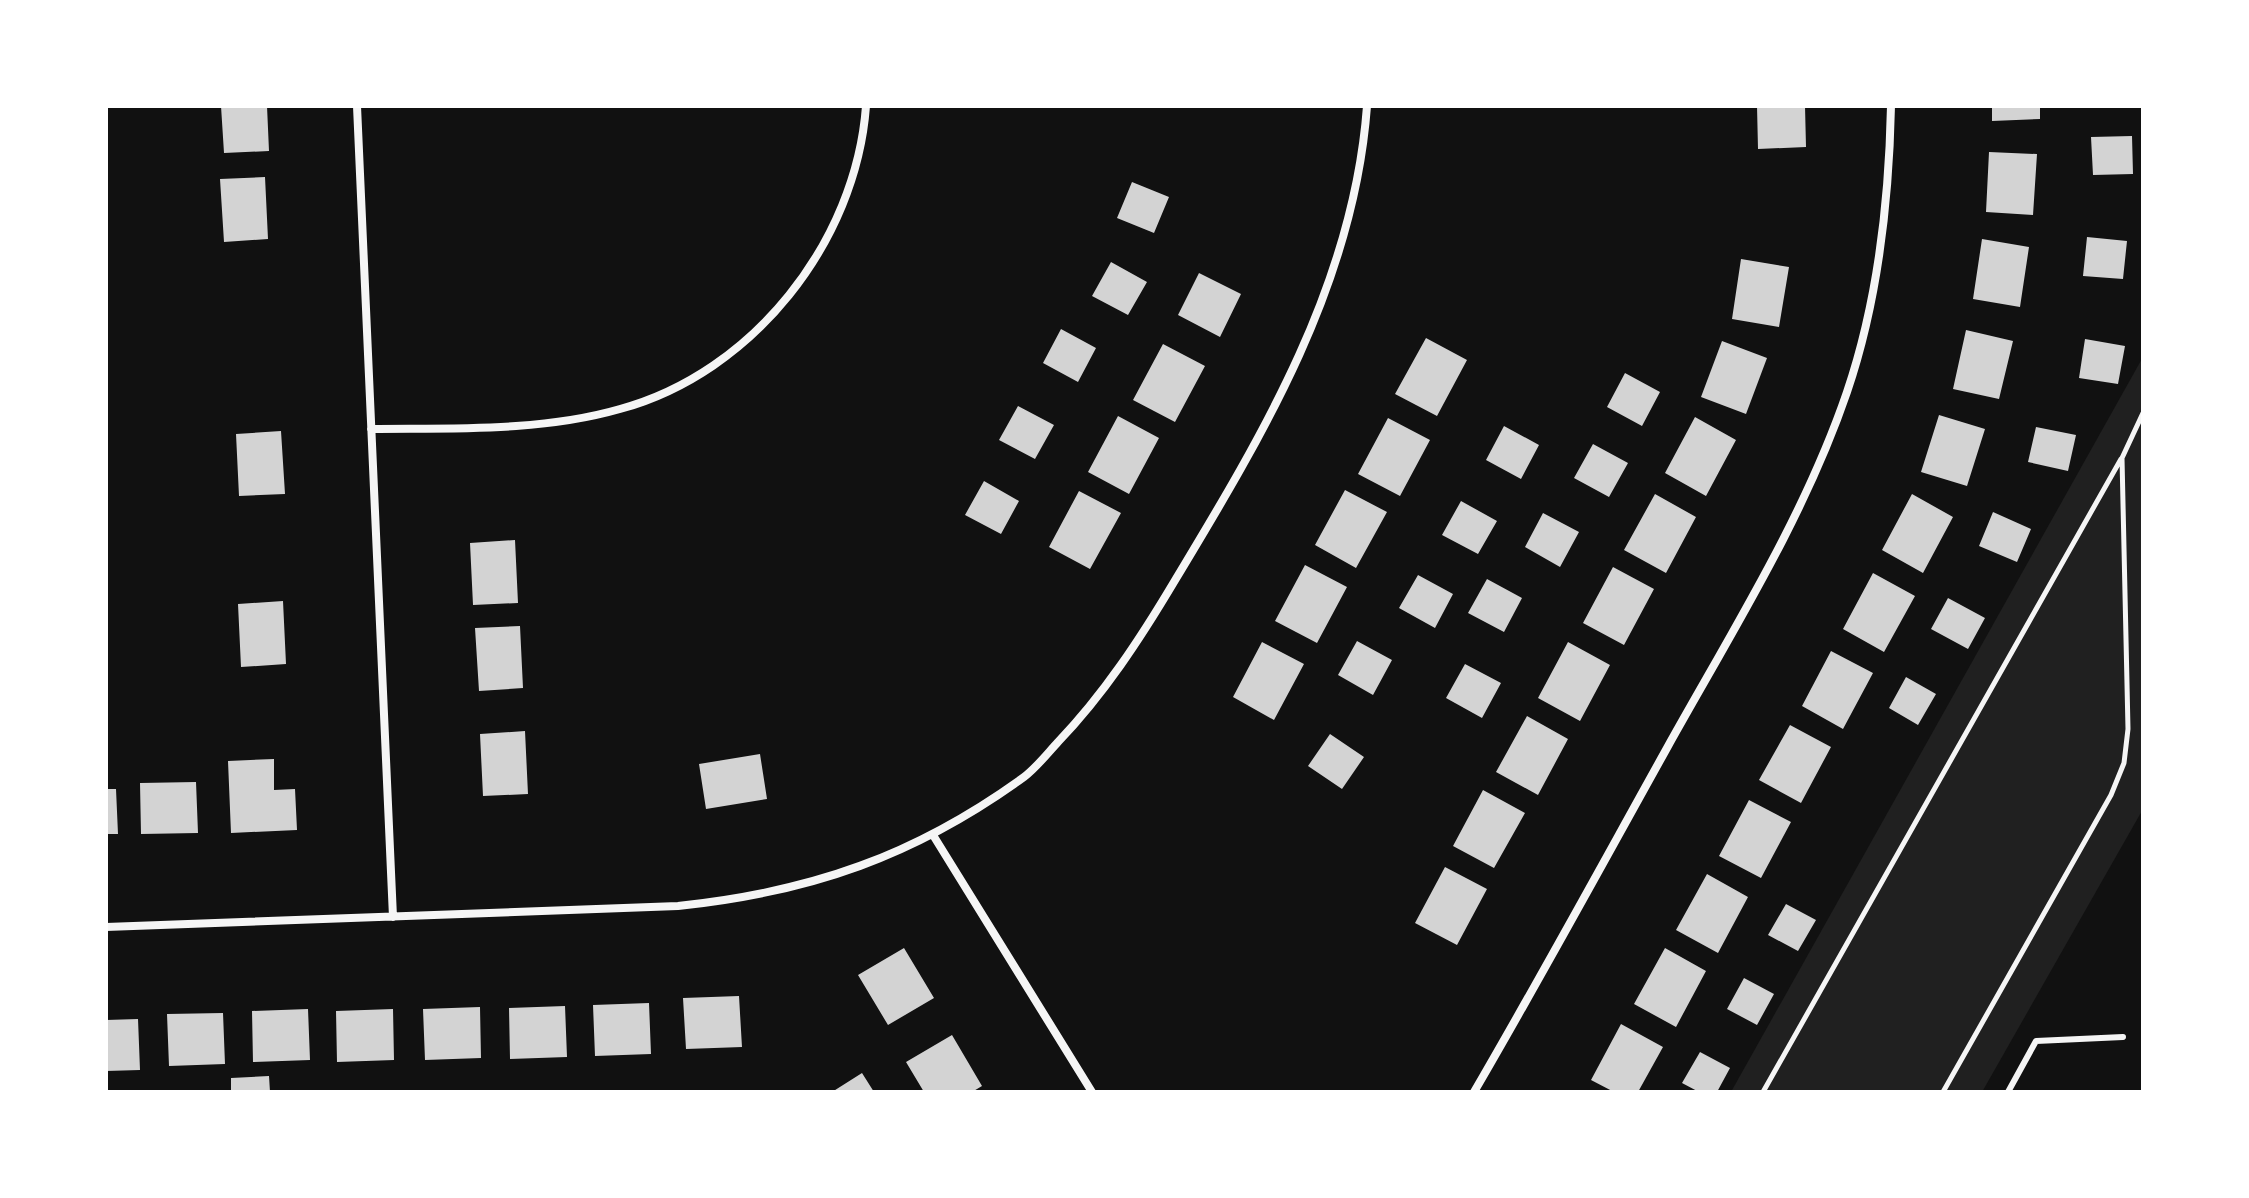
<svg xmlns="http://www.w3.org/2000/svg" width="2249" height="1198" viewBox="0 0 2249 1198" font-family="Mulish,sans-serif">
<style>
.green{fill:#202020}
.building{fill:#d3d3d3}
.lines{fill:none;stroke-linecap:round;stroke-linejoin:round}
.path{stroke:#f5f5f5;stroke-width:5}
.service{stroke:#f5f5f5;stroke-width:6}
.minor{stroke:#f5f5f5;stroke-width:8}
</style>
<rect width="100%" height="100%" fill="#111"/>
<path class="green" d="M2143,357V809L1982,1092H1731Z"/>
<path class="building" d="M221,106H267L269,151L224,153Z
M1757,106H1805L1806,147L1758,149Z
M1992,106H2040V119L1992,121Z
M2132,136L2133,174L2093,175L2091,137Z
M1989,152L2037,154L2033,215L1986,212Z
M265,177L268,239L224,242L220,179Z
M1132,182L1169,197L1154,233L1117,218Z
M2087,237L2127,241L2123,279L2083,276Z
M1982,239L2029,247L2020,307L1973,299Z
M1741,259L1789,267L1779,327L1732,319Z
M1111,262L1147,282L1128,315L1092,296Z
M1199,273L1241,294L1220,337L1178,315Z
M1061,329L1096,348L1078,382L1043,363Z
M1966,330L2013,341L1999,399L1953,389Z
M1426,338L1467,360L1437,416L1395,394Z
M2085,339L2125,346L2118,384L2079,378Z
M1722,341L1767,358L1746,414L1701,397Z
M1163,344L1205,366L1175,422L1133,400Z
M1625,373L1660,392L1642,426L1607,407Z
M1018,406L1054,425L1035,459L999,440Z
M1939,415L1985,429L1967,486L1921,472Z
M1118,416L1159,438L1129,494L1088,472Z
M1695,417L1736,440L1706,496L1665,473Z
M1388,418L1430,440L1400,496L1358,474Z
M1504,426L1539,445L1521,479L1486,460Z
M2036,427L2076,435L2068,471L2028,462Z
M281,431L285,494L239,496L236,434Z
M1593,444L1628,463L1609,497L1574,478Z
M984,481L1019,501L1001,534L965,515Z
M1345,490L1387,512L1356,568L1315,545Z
M1079,491L1121,513L1090,569L1049,547Z
M1655,494L1696,517L1666,573L1624,550Z
M1912,494L1953,517L1923,573L1882,550Z
M1461,501L1497,521L1478,554L1442,535Z
M1993,512L2031,529L2017,562L1979,546Z
M1543,513L1579,532L1560,567L1525,547Z
M515,540L518,603L473,605L470,543Z
M1305,565L1347,587L1317,643L1275,621Z
M1613,567L1654,589L1624,645L1583,623Z
M1873,573L1915,596L1884,652L1843,629Z
M1418,575L1453,594L1435,628L1399,608Z
M1487,579L1522,598L1504,632L1468,613Z
M1948,598L1985,618L1968,649L1931,629Z
M283,601L286,664L241,667L238,604Z
M520,626L523,688L479,691L475,628Z
M1357,641L1392,660L1373,695L1338,675Z
M1262,642L1304,664L1274,720L1233,697Z
M1568,642L1610,665L1580,721L1538,698Z
M1831,651L1873,673L1843,729L1802,706Z
M1465,664L1501,683L1482,718L1446,698Z
M1906,677L1936,694L1918,725L1889,708Z
M1527,716L1568,739L1538,795L1496,772Z
M1790,725L1831,747L1801,803L1759,780Z
M525,731L528,794L483,796L480,734Z
M1330,734L1364,757L1342,789L1308,766Z
M760,754L767,799L706,809L699,764Z
M274,759V790L295,789L297,830L231,833L228,761Z
M196,782L198,833L141,834L140,783Z
M106,789H116L118,834H106Z
M1483,790L1525,813L1494,868L1453,846Z
M1749,800L1791,822L1761,878L1719,856Z
M1445,867L1487,889L1457,945L1415,923Z
M1707,874L1748,897L1718,953L1676,930Z
M1786,904L1816,920L1798,951L1768,935Z
M904,948L934,998L888,1025L858,975Z
M1665,948L1706,971L1676,1027L1634,1004Z
M1744,978L1774,994L1757,1025L1727,1009Z
M739,996L742,1047L686,1049L683,998Z
M649,1003L651,1054L595,1056L593,1005Z
M565,1006L567,1057L510,1059L509,1008Z
M480,1007L481,1058L425,1060L423,1009Z
M308,1009L310,1060L253,1062L252,1011Z
M393,1009L394,1060L337,1062L336,1011Z
M223,1013L225,1064L169,1066L167,1014Z
M138,1019L140,1070L106,1071V1020Z
M1621,1024L1663,1047L1638,1092H1614L1591,1080Z
M952,1035L982,1086L972,1092H924L906,1062Z
M1700,1052L1730,1068L1717,1092H1699L1682,1083Z
M862,1073L874,1092H832Z
M269,1076L270,1092H231V1078Z"/>
<g class="lines">
<path class="path" d="M1763,1092L2121,459
M1943,1092L2111,795L2124,763L2128,729L2122,458L2143,413"/>
<path class="service" d="M2008,1092L2036,1041L2123,1037"/>
<path class="minor" d="M357,106L393,917
M371,429C453,428 540,432 620,409C753,373 856,242 866,106
M933,835L1092,1092
M106,927L678,906C811,892 915,856 1024,777C1036,768 1047,754 1058,742C1104,694 1140,639 1174,582C1264,433 1354,283 1367,106
M1474,1092C1540,979 1603,863 1667,748C1731,633 1804,518 1847,392C1878,301 1889,202 1891,106"/>
</g>
<rect width="2249" height="1198" fill="none" stroke="#ffffff" stroke-width="216"/>
</svg>
